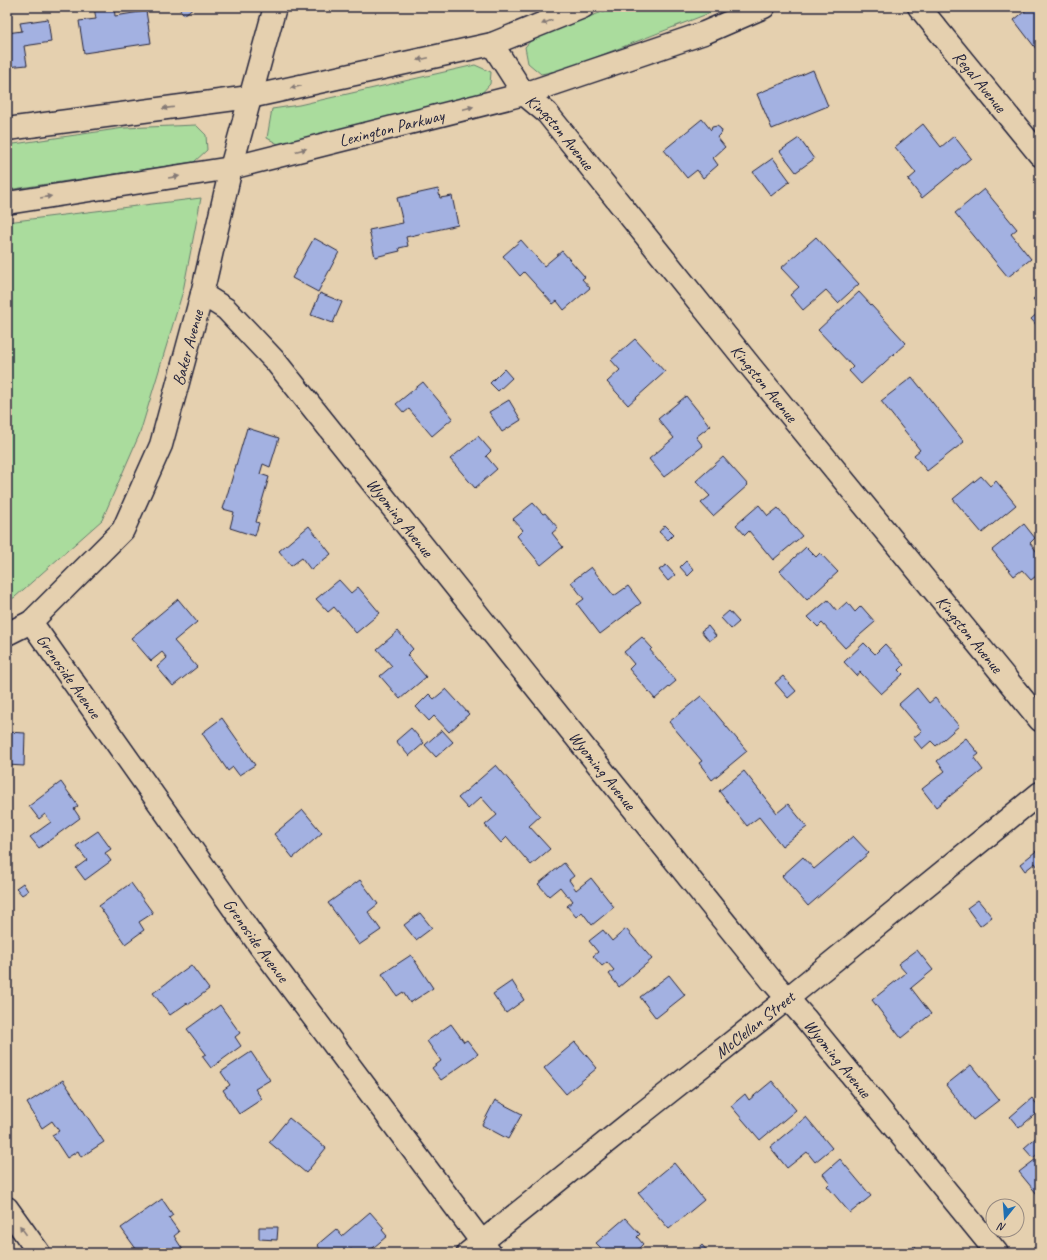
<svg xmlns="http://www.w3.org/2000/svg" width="1047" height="1260" viewBox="0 0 1047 1260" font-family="Caveat,sans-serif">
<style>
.green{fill:#aadc9d;stroke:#667f6c}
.building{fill:#a3b1e1;stroke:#22223b}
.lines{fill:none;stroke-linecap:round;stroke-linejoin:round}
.minor-casing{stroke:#22223b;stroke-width:25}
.tertiary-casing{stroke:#22223b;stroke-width:25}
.minor{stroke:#e5d0af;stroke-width:22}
.tertiary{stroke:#e5d0af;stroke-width:22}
.oneway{fill:#847975}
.labels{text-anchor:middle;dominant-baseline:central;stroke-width:3;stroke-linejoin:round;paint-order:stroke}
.street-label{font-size:17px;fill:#22223b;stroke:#e5d0af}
</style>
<rect width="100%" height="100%" fill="#e5d0af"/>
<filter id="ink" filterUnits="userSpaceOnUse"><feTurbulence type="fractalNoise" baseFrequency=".025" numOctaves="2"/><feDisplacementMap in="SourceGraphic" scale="8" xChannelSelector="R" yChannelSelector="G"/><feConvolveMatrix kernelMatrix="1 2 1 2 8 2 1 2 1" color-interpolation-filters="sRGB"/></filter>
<g filter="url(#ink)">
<path class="green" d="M616,7H725L566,69L541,74L528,63L525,47L534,37Z
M475,65L491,72L490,84L480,95L447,104L278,144L267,138L272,109L299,105Z
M196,125L206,135L207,150L194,162L7,190V145L124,128Z
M201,198L183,291L140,433L102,520L15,597L7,602V222Z"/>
<path class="building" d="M94,7H114L115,16L146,11L151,43L84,53L79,21L96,19Z
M178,7H194L184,15Z
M1030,7H1040V54L1014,20Z
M48,19L51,42L24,46L27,65L7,67V33L22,31L20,23Z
M813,70L828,106L772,129L757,94Z
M702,119L711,130L712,127L717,126L720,128L722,131L721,134L719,136L717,137L725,147L713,158L718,165L703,178L697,170L687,178L664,150Z
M923,124L941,147L954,136L971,158L922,198L908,180L916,173L895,147Z
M799,138L814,159L796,172L780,151Z
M773,158L790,181L771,196L753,172Z
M438,189L440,198L452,196L458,225L406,237L408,246L399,248L400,251L375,257L369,230L403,223L397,198Z
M984,189L1017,229L1011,234L1031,259L1008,277L955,213Z
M816,237L859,284L838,303L826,290L803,310L790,295L799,287L781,268Z
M314,238L339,252L318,292L292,278Z
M521,240L544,266L562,251L585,277L582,279L590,288L564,310L557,301L553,304L524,272L520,276L503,256Z
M859,292L906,343L861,384L849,371L853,367L818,330Z
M320,293L342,302L333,323L311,315Z
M1040,293V307L1033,299Z
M1040,311V329L1031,319Z
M635,339L665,372L628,405L607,382L620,370L611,360Z
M504,369L512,378L498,391L490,383Z
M912,377L964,442L927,471L914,455L920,450L881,401Z
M423,382L453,418L432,436L409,409L404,413L396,404Z
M686,396L710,426L696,437L703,446L664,477L649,459L674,438L658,419Z
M509,400L521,420L502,432L489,412Z
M247,428L279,438L270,467L263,464L260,474L269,477L256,522L259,523L255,536L230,528L234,512L223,509Z
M478,436L491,451L486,456L497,469L475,488L450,459Z
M723,457L748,485L713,516L701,503L710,496L696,481Z
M981,476L990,486L996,481L1016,505L982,533L953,499Z
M533,503L543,514L545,513L558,528L552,533L563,547L541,565L517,536L523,530L513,519Z
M759,505L768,516L778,508L802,536L773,560L749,531L745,535L736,525Z
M1024,524L1035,538L1030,543L1037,552L1040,550V573L1031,580L1022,570L1014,576L992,550Z
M665,525L674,534L668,540L659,532Z
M309,526L331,554L311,570L302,558L291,566L279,551Z
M806,547L816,557L820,553L838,572L807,600L780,571Z
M686,561L694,570L688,576L680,567Z
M666,565L675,575L668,581L659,570Z
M591,567L614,596L628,586L641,603L600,634L577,604L584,599L571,582Z
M339,580L351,593L358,587L380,613L356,633L334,607L328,612L316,599Z
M1040,595V607L1034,600Z
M178,599L197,622L174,641L197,667L173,686L157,667L167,658L162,652L151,661L131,638Z
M828,600L837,611L847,602L855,612L861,606L875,622L845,648L822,623L818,627L808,617Z
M729,611L739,622L731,629L721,618Z
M708,626L716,636L709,641L701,631Z
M398,631L413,649L407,655L426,677L400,699L380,676L392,666L377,649Z
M642,637L652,648L650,650L676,681L655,699L629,669L634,664L624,652Z
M864,643L875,654L885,644L904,665L899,670L903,674L881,694L860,672L857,676L844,662Z
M783,676L796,691L788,698L775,683Z
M917,688L929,703L935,698L959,726L936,746L931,741L922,749L913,738L922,731L899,704Z
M446,689L469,714L449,732L434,716L429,721L416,707L429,694L434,699Z
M701,696L747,751L712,780L699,763L702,761L669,722Z
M222,718L255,765L239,775L233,767L228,771L202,733Z
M411,728L424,743L409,756L396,741Z
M442,730L453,742L436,757L425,745Z
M7,732L25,733L24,766L7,765Z
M966,738L979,754L974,758L983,770L936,807L922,789L945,771L937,761Z
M496,765L540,816L529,826L550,849L531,865L507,837L501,843L485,825L497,815L481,797L468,809L458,798Z
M744,771L777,813L788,804L807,827L782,846L759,817L747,826L719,791Z
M61,782L78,806L74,809L80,818L39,848L30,837L51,822L45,814L39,819L29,806Z
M303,810L322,833L293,858L274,834Z
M98,831L111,849L105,853L111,861L85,880L76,868L87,860L76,846Z
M853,836L869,853L808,906L782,876L803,857L814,869Z
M1040,848V870L1035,863L1025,871L1020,864Z
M564,863L574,876L569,880L576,890L591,878L614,907L592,925L582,912L576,917L567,906L573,901L570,897H568L560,887L549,896L538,884Z
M360,880L378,904L368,912L381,930L359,945L328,903Z
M23,883L28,891L22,895L16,888Z
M131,883L153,913L139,922L144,930L125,944L99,906Z
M978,900L992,917L980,926L967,908Z
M420,913L432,928L416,940L404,925Z
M626,929L652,959L619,987L609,974L614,970L607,962L602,966L593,956L598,952L589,941L603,930L612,941Z
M917,950L933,970L911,988L931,1014L901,1038L872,1000L906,973L898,964Z
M411,955L433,988L410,1003L403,992L397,996L382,974Z
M191,965L209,989L188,1005L187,1003L170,1015L153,993Z
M669,975L685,995L656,1018L640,997Z
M512,981L524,1000L506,1013L493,994Z
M220,1005L240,1033L235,1037L241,1046L211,1068L202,1056L206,1054L187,1029Z
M451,1024L464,1042L467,1040L478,1054L441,1080L432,1068L441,1061L427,1041Z
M575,1042L597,1068L566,1094L544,1068Z
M251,1052L270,1080L255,1089L262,1099L239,1114L223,1090L230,1085L221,1072Z
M971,1065L999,1100L973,1120L946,1085Z
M63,1080L104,1142L81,1157L78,1151L67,1158L52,1135L59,1131L52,1121L42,1128L27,1103Z
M772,1081L796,1110L760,1140L731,1106L745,1094L749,1100Z
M1032,1098L1040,1108V1110L1019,1128L1010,1117Z
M495,1100L522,1114L508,1139L482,1125Z
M806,1117L832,1148L815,1162L807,1152L787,1168L770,1147Z
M289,1118L326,1148L306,1173L269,1142Z
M1040,1134V1152L1033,1158L1024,1148Z
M1040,1156V1192L1037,1194L1019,1172Z
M840,1159L871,1196L850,1213L827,1186L830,1183L823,1174Z
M674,1163L704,1200L669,1229L638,1193Z
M162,1199L173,1215L169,1218L179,1232L174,1236L185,1253H139L121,1228Z
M370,1212L384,1228L382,1230L387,1236L367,1253H355L351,1249L347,1253H324L317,1245L336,1229L342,1236Z
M625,1218L640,1234L637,1237L643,1244L634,1253H600L603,1250L596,1243Z
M259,1227H278L277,1240L259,1239Z
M702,1245L709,1253H693Z
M914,1246L920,1253H907Z"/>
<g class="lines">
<defs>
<g id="minor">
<path id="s1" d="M919,7L1040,155"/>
<path id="s2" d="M492,44L524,94L547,113L751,367L1040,720"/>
<path d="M7,129L250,97L492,44L583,7"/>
<path id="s3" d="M7,203L231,168L524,94L704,33L764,7"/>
<path id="s4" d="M202,294L226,309L276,362L603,771L772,981L805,1018L997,1253"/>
<path id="s5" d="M31,622L260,946L490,1253"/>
<path id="s6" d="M7,634L31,622L123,530L161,445L202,294L231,168L275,7"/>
<path d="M7,1208L39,1253"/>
<path d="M468,1253L640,1115"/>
</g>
<g id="tertiary">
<path id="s7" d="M640,1115L788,998L1040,793"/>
</g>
</defs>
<use href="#minor" class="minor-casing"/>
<use href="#tertiary" class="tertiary-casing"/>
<use href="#minor" class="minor"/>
<use href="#tertiary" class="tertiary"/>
</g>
<defs><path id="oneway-solid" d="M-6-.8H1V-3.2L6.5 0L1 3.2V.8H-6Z"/></defs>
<g class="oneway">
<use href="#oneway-solid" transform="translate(547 22) rotate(158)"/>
<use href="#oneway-solid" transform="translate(423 59) rotate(168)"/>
<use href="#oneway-solid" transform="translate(296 87) rotate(168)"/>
<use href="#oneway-solid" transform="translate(168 108) rotate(173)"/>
<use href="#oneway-solid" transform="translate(468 108) rotate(-14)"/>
<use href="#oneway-solid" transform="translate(301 150) rotate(-14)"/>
<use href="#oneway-solid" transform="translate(174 177) rotate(-9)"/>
<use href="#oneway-solid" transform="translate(46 197) rotate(-9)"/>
<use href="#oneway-solid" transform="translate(23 1230) rotate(-126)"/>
</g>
</g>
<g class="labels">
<g class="street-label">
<text stroke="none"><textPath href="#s1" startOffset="96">Regal Avenue</textPath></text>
<text stroke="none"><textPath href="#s3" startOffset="392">Lexington Parkway</textPath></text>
<text stroke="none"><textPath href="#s2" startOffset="112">Kingston Avenue</textPath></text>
<text stroke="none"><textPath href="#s6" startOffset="351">Baker Avenue</textPath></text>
<text stroke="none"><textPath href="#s2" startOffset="436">Kingston Avenue</textPath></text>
<text stroke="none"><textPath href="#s4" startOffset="300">Wyoming Avenue</textPath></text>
<text stroke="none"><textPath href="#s2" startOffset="760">Kingston Avenue</textPath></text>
<text stroke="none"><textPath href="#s5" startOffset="66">Grenoside Avenue</textPath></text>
<text stroke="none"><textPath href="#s4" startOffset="624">Wyoming Avenue</textPath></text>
<text stroke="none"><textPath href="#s5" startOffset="390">Grenoside Avenue</textPath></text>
<text stroke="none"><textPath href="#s7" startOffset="146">McClellan Street</textPath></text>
<text stroke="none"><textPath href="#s4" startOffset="996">Wyoming Avenue</textPath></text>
</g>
</g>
<rect width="1047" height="1260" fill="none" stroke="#e5d0af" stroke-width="24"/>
<rect x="12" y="12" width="1023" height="1236" fill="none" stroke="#22223b" stroke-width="1.5" filter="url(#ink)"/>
<g transform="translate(1005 1218) rotate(197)"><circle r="19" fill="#e5d0af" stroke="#978a81"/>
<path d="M0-3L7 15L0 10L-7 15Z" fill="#1f6fb2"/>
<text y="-6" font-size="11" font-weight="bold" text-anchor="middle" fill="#22223b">N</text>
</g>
</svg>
